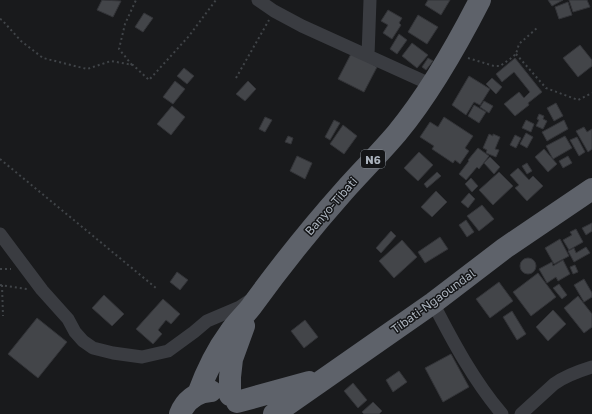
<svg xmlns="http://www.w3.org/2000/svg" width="592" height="414" viewBox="0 0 592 414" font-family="'Golos Text',sans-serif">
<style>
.building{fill:#434549;stroke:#333438}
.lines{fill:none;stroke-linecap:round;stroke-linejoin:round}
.path{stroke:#404448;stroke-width:2;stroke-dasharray:2 3;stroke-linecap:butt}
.minor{stroke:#3a3c41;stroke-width:13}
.trunk{stroke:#5e626a;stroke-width:22}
.labels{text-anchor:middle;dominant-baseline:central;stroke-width:3;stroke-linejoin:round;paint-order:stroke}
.shield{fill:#141517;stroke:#7e848b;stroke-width:1}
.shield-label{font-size:11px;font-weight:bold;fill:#abb3bd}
.street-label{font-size:12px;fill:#abb3bd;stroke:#141517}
</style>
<rect width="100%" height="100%" fill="#191a1c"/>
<path class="building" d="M102,0L121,1L113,17L97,10Z
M428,0H450L441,15L425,5Z
M548,0H563L552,6Z
M569,0H587L590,7L573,12Z
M568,2L572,15L559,19L555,7Z
M388,10L402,18L399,23L401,25L392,39L383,33L388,25L381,21Z
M144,13L153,18L143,32L135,27Z
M418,15L438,27L427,44L408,32Z
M399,34L407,40L397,54L390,49Z
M412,43L428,55L417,68L402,56Z
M580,45L592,60V66L578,77L563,58Z
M352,52L377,67L364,92L338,79Z
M428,58L433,61L426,70L422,67Z
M515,58L542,92L528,103L529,105L515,116L504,104L519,92L524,98L530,92L514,72L502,82L496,74Z
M184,68L194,76L187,84L177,76Z
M469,76L490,89L480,105L474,102L466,115L452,105Z
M492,78L502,87L496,94L486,84Z
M175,81L185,89L173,104L163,97Z
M248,81L256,89L245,101L236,94Z
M484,101L493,106L489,113L480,107Z
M556,103L563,116L554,121L547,108Z
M474,105L486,112L479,123L468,116Z
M172,106L185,117L171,135L157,124Z
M539,114L544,116L543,119L547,121L543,129L536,126L539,120L537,119Z
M265,117L272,120L265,132L259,129Z
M444,117L473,136L465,148L469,151L460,164L455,160L453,163L432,149L434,146L420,137L430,122L438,127Z
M334,120L340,123L330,140L325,137Z
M526,120L534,124L531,132L522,128Z
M564,120L568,129L547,141L542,132Z
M343,125L357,136L344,154L330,144Z
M584,127L587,132L592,129V149L588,152L576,131Z
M526,133L533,137L527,148L520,144Z
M489,134L493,136V134L500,137L495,149L499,150L496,157L486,153L487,150L483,148Z
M515,135L521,138L516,148L510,145Z
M288,136L293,138L291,144L285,142Z
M565,136L572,148L553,159L546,146Z
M577,137L585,152L579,156L570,140Z
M478,148L489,156L479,169L477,167L466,180L459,174L469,161L468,160Z
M544,149L557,164L548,172L535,157Z
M419,152L433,165L418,181L404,168Z
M297,156L312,163L305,179L290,171Z
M568,156L572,163L563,168L559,161Z
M490,157L500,167L494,174L484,163Z
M527,163L532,171L527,174L522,166Z
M518,168L529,180L533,176L543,186L527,201L515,188L519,185L510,175Z
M437,172L441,176L427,188L424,184Z
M499,172L513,186L493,205L479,190Z
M471,178L478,186L472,192L465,184Z
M436,191L447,202L432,217L421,207Z
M469,193L475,199L468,208L461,202Z
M482,205L494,219L479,231L467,216Z
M466,220L474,232L467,237L459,225Z
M592,223V231L586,235L582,228Z
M576,229L583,242L569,250L563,240L572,235L570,232Z
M391,231L396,236L381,253L376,248Z
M440,237L448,249L425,263L418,252Z
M560,239L569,256L554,264L545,248Z
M402,240L417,257L394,278L379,261Z
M586,247L590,253L574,262L568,251L574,248L576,253Z
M520 266a8 8 0 1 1 16 0a8 8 0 1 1-16 0Z
M563,260L570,274L558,281L556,277L547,283L539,269L552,262L553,266Z
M575,265L578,272L573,274L570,267Z
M177,272L188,280L180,290L170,282Z
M538,273L556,297L531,316L513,292Z
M584,279L592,293V297L584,302L574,285Z
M499,282L513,301L490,318L476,299Z
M559,284L567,295L562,299L553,288Z
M104,295L124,314L112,326L92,308Z
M578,296L592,314V327L584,333L564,308Z
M163,299L180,314L171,324L166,320L158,330L162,334L153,344L136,329Z
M553,310L566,324L548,341L536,327Z
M512,311L526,334L517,340L503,317Z
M37,318L67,342L38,378L8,354Z
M305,320L318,337L304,348L291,331Z
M451,354L469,387L443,402L425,368Z
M399,371L407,382L393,392L386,380Z
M353,383L367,400L358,408L344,391Z
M373,402L382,411L379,414H364L362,412Z"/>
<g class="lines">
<path class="path" d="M0,19L2,20L21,41L43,58L87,69L111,61L133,65L149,80L189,36L216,0
M516,54L546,88L578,100L592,93
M468,58L494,66H500L510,59L516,54L519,44L537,28
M132,65L119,49L125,24L136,0
M236,78L269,20
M0,159L156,288
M0,269H11
M0,285L27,289
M2,285L3,316"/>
<path class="minor" d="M258,0L274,11L302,26L432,85
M368,56L370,0
M0,234L42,290L68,319L75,332L83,341L93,348L113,353L142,357L168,351L194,332L207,321L240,307L249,301
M433,303C453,342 474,381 502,414
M521,414L554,384C565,376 579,371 592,367"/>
<path class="trunk" d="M198,394C206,372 216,351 230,332C236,323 244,316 251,307C280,267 311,228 344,191C361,172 380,153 397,133C430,93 456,47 480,0
M230,395V377L232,359L244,326
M237,402L309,382
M180,414C185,401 196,392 211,391
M274,414L433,303L505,248L592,189"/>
</g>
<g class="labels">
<rect class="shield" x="361" y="150" width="24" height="18" rx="3"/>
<g class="shield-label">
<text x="373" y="159">N6</text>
</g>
<g class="street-label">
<text transform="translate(331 206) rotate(-49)">Banyo-Tibati</text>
<text transform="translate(433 301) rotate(-36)">Tibati-Ngaoundal</text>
</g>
</g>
</svg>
